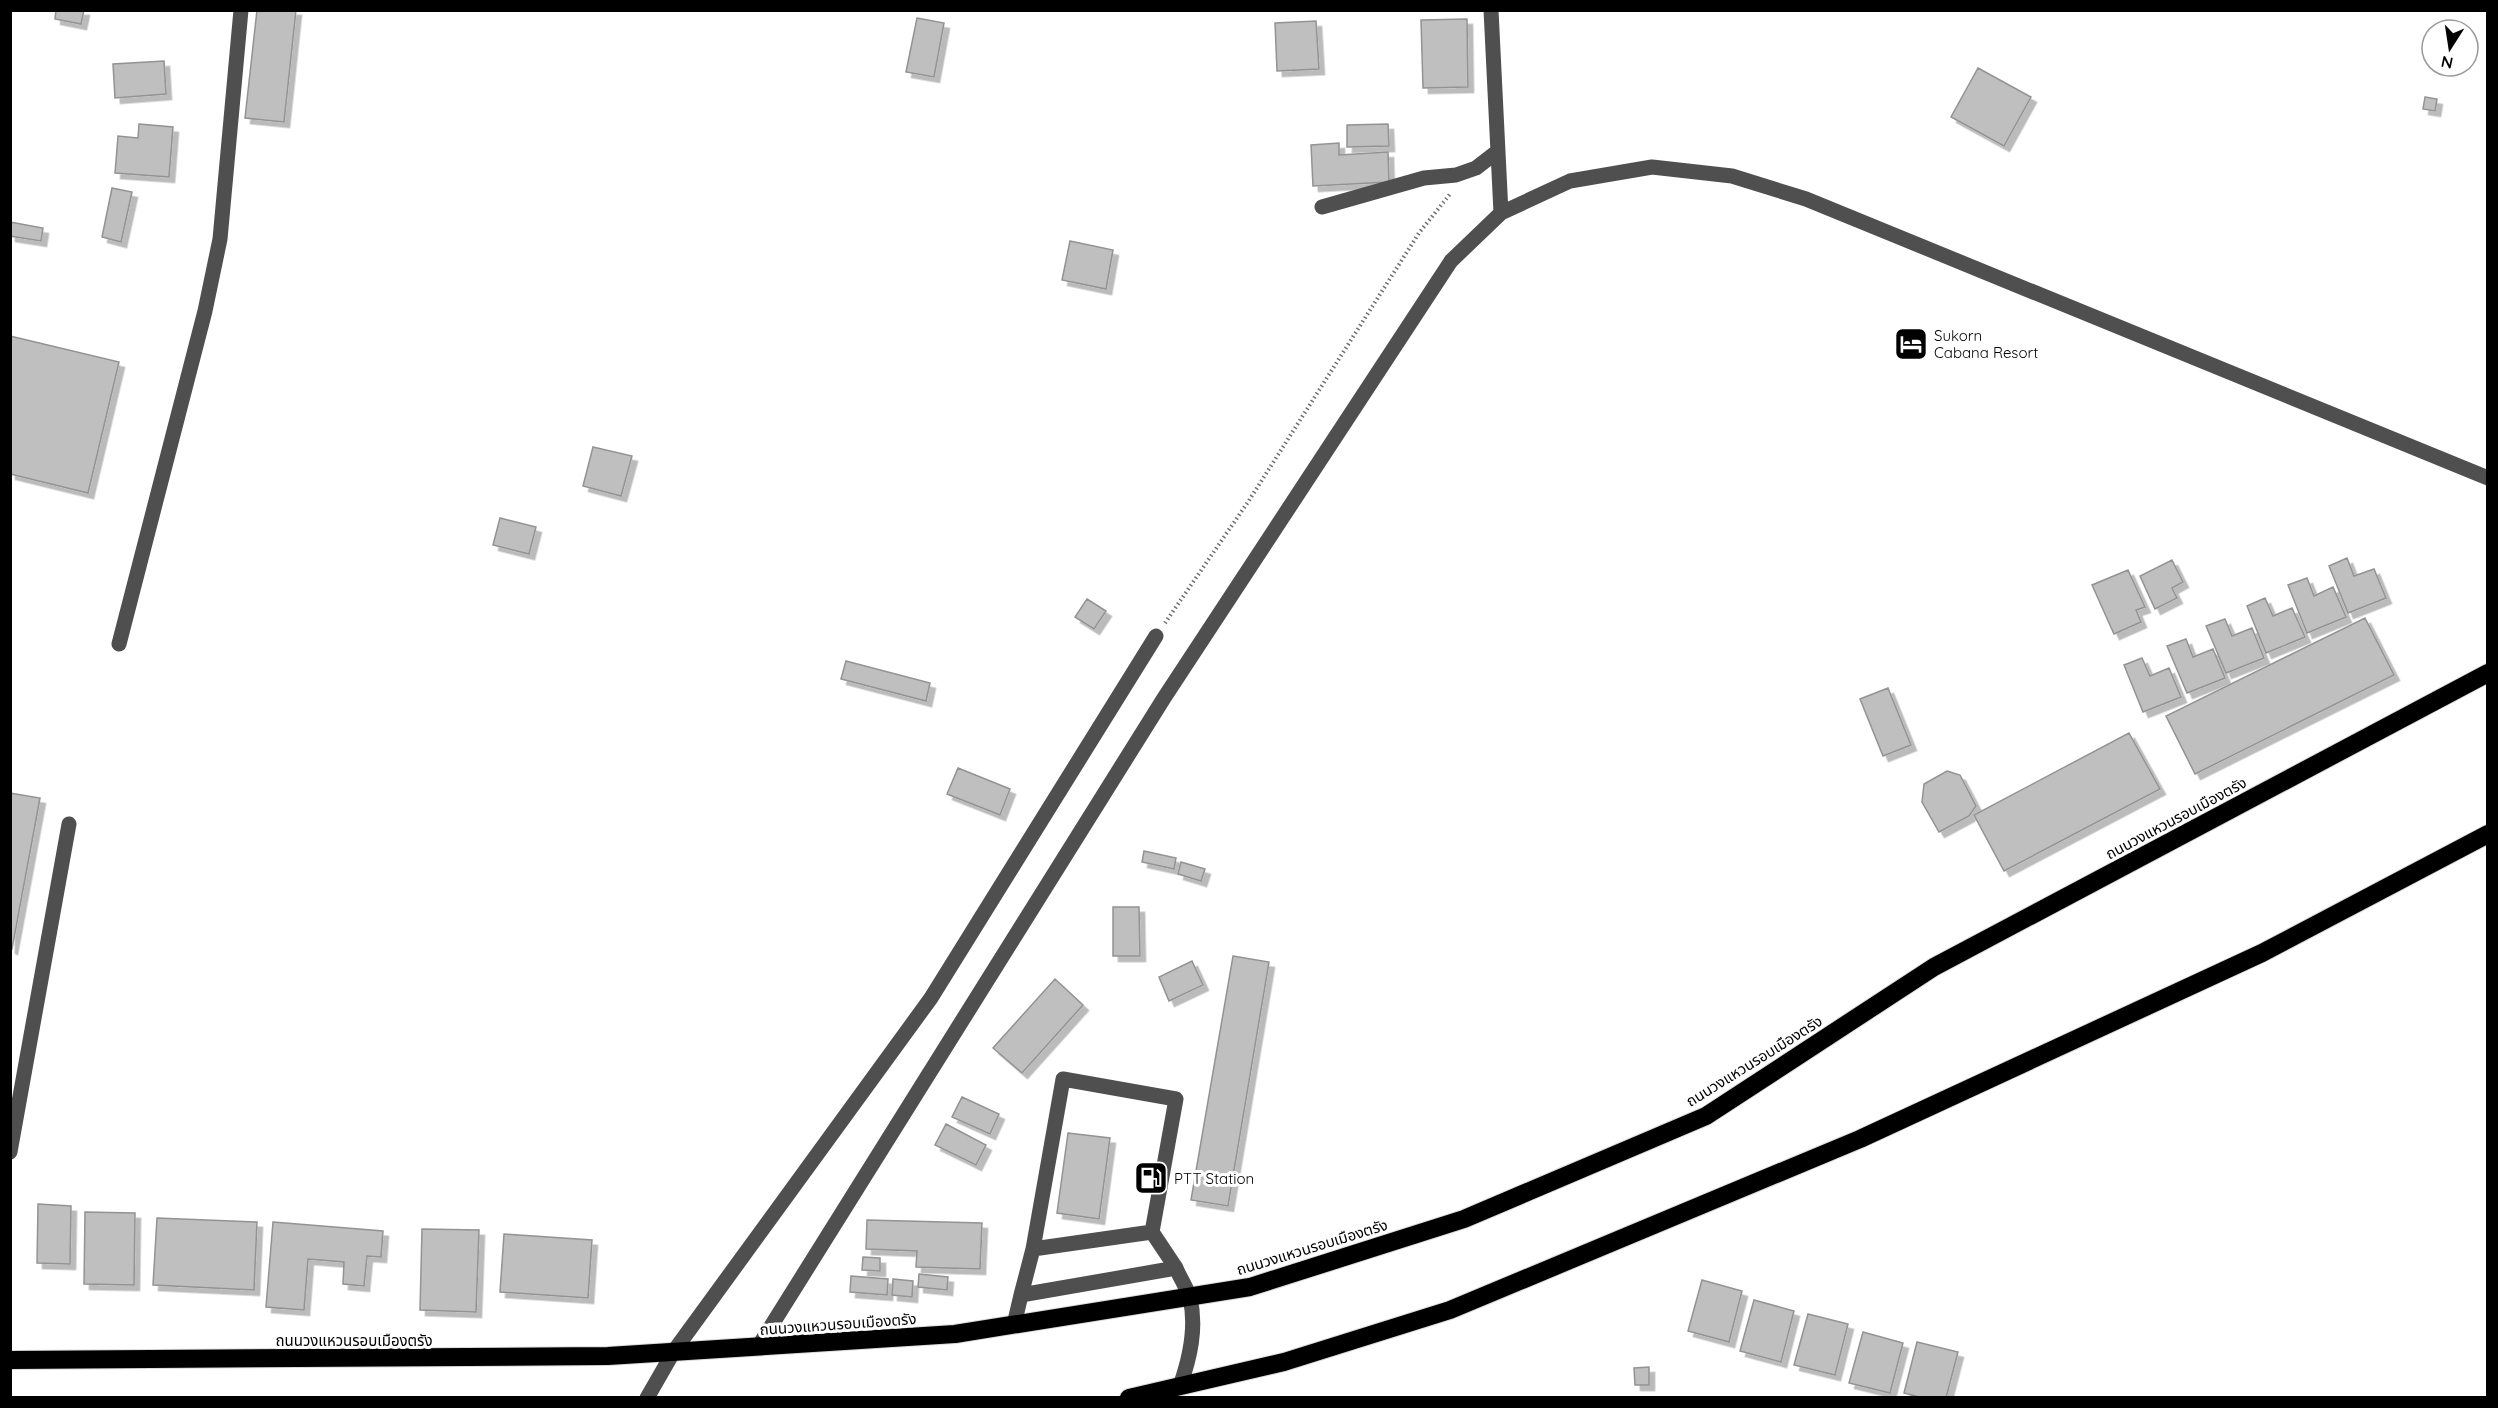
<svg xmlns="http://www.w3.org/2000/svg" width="2498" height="1408" viewBox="0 0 2498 1408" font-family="Quicksand,'Noto Sans Thai',sans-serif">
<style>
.building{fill:#bfbfbf;stroke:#939393;stroke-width:1.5;filter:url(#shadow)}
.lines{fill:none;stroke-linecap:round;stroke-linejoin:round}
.highway-casing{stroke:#dbdbdb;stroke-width:20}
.path{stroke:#717171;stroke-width:4;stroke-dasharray:1.5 3;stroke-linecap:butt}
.minor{stroke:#4f4f4f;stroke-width:15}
.highway{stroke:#000;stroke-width:18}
.labels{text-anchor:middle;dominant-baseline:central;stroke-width:6;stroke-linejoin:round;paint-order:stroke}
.poi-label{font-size:15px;fill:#000;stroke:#fff;text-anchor:start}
.street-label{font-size:15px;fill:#000;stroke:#fff}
</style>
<defs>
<filter id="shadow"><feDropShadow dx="5.5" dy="5.5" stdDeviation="0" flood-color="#0004"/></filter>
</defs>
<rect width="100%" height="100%" fill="#fff"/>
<path class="building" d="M56,10H84L81,24L55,19Z
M257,10H296L284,122L245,118Z
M917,18L944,23L934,77L906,72Z
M1467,19L1468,87L1423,88L1421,20Z
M1316,21L1319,69L1277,71L1275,23Z
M164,61L166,94L115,98L113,64Z
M1978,68L2031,97L2004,146L1951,117Z
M2425,97L2437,99L2435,111L2423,109Z
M139,124L173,127L169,177L115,173L118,136L138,138Z
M1388,124L1389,146L1347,147V125Z
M1339,143V155L1388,152L1389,182L1313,186L1311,145Z
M112,188L132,192L121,242L102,237Z
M10,222L43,228L41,241L10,236Z
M1070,241L1113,250L1106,289L1062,280Z
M10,336L119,362L88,493L10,474Z
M593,447L632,456L621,496L583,486Z
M500,518L536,527L529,554L493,545Z
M2347,558L2354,576L2374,569L2386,598L2348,613L2329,566Z
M2172,560L2183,582L2172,588L2177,598L2155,609L2140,576Z
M2128,570L2145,607L2136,610L2141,622L2114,634L2092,585Z
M2307,578L2314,596L2333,587L2346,617L2307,633L2288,585Z
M2265,598L2273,616L2292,608L2305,637L2266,653L2247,606Z
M1087,599L1106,611L1094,629L1075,617Z
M2365,618L2394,675L2195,774L2166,716Z
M2225,619L2232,636L2252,628L2264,658L2226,673L2206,626Z
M2186,639L2193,657L2213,649L2225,678L2187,693L2167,646Z
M2142,658L2150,676L2169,668L2181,697L2143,712L2124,665Z
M846,661L930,683L926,701L841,679Z
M1888,688L1911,745L1883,756L1860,699Z
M2129,733L2160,789L2004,871L1974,815Z
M958,768L1010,789L1000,815L947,794Z
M1947,771L1960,775L1976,806L1969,816L1939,832L1922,802L1924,784Z
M10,793L40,798L12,949L10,948Z
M1144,851L1176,858L1174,869L1142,862Z
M1181,862L1205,869L1201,881L1178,874Z
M1113,907H1139L1140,956H1113Z
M1233,956L1269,962L1228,1206L1191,1200Z
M1192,961L1203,985L1169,1001L1159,977Z
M1055,979L1083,1005L1022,1073L993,1048Z
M962,1097L999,1114L990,1134L952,1117Z
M946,1124L986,1145L976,1165L935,1145Z
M1068,1133L1110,1138L1099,1219L1057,1213Z
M38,1204L71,1206L70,1264L37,1263Z
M85,1212L135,1213L134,1285L84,1284Z
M157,1218L257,1222L254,1290L153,1285Z
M867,1220L982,1223L980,1269L916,1267L917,1251L866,1249Z
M273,1222L383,1231L381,1257L367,1256L364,1286L343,1284L344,1262L308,1259L304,1310L266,1307Z
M422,1229L479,1230L476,1312L420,1310Z
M504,1234L592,1240L588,1298L500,1292Z
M863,1257L880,1258V1271L862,1270Z
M919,1274L948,1277L947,1290L918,1287Z
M851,1276L888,1279L887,1295L850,1292Z
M893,1279L913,1281L912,1297L892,1295Z
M1702,1280L1742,1291L1729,1342L1688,1331Z
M1754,1300L1794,1311L1781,1362L1740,1351Z
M1808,1314L1848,1324L1835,1375L1794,1365Z
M1863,1332L1903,1343L1890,1393L1849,1383Z
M1917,1342L1958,1352L1946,1398H1923L1904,1393Z
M1649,1367V1385H1635L1634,1368Z"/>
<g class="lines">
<defs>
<path id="highway" d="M10,1360L608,1356L955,1334L1250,1287L1464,1219L1706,1116L1934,967L2488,673
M1129,1398L1284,1362L1450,1310L1860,1139L2262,953L2488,834"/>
</defs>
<use href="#highway" class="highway-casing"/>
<path class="path" d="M1165,623L1248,502L1419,233L1450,194"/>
<path class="minor" d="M1491,10L1501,213
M1322,207L1424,178L1456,175L1476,168L1498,151
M119,644L205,311L220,239L241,10
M10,1152L69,824
M1033,1249L1152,1232
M1021,1295L1033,1249L1063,1079L1176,1099L1152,1232L1176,1268
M1014,1325L1021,1295L1176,1268C1180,1278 1187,1288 1190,1298C1197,1328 1190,1358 1180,1386
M758,1347L1164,698L1451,261L1501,213L1570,181L1652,167L1732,176L1806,199L2488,478
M647,1398L674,1351L931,998L1156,636"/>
<use href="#highway" class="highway"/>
</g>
<defs>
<symbol id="hotel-square" viewBox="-11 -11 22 22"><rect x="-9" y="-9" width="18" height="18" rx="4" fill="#000" stroke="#fff"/><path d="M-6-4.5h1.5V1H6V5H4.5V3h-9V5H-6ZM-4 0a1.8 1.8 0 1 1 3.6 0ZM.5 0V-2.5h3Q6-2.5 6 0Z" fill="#fff"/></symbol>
<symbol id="fuel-square" viewBox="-11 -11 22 22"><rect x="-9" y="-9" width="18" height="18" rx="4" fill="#000" stroke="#fff"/><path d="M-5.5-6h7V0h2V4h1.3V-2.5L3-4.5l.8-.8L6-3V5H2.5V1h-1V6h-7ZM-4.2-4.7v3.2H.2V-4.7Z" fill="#fff"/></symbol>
</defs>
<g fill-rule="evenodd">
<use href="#hotel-square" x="1892" y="325" width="38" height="38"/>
<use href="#fuel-square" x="1132" y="1159" width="38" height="38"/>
</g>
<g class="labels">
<g class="poi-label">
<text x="1934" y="335">Sukorn<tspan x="1934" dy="17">Cabana Resort</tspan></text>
<text x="1174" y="1178">PTT Station</text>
</g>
<g class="street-label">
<text transform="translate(2176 818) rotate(-28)">ถนนวงแหวนรอบเมืองตรัง</text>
<text transform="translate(1754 1061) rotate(-32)">ถนนวงแหวนรอบเมืองตรัง</text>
<text transform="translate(1312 1247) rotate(-17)">ถนนวงแหวนรอบเมืองตรัง</text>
<text transform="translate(838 1324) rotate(-4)">ถนนวงแหวนรอบเมืองตรัง</text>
<text x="354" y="1340">ถนนวงแหวนรอบเมืองตรัง</text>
</g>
</g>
<rect width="2498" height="1408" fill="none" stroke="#000000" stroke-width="24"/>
<g transform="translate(2450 48) rotate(192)"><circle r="28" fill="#ffffff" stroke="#999999" stroke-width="1.5"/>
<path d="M0-4.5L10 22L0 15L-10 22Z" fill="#000000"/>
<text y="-9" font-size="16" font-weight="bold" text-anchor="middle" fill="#000000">N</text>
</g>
</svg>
